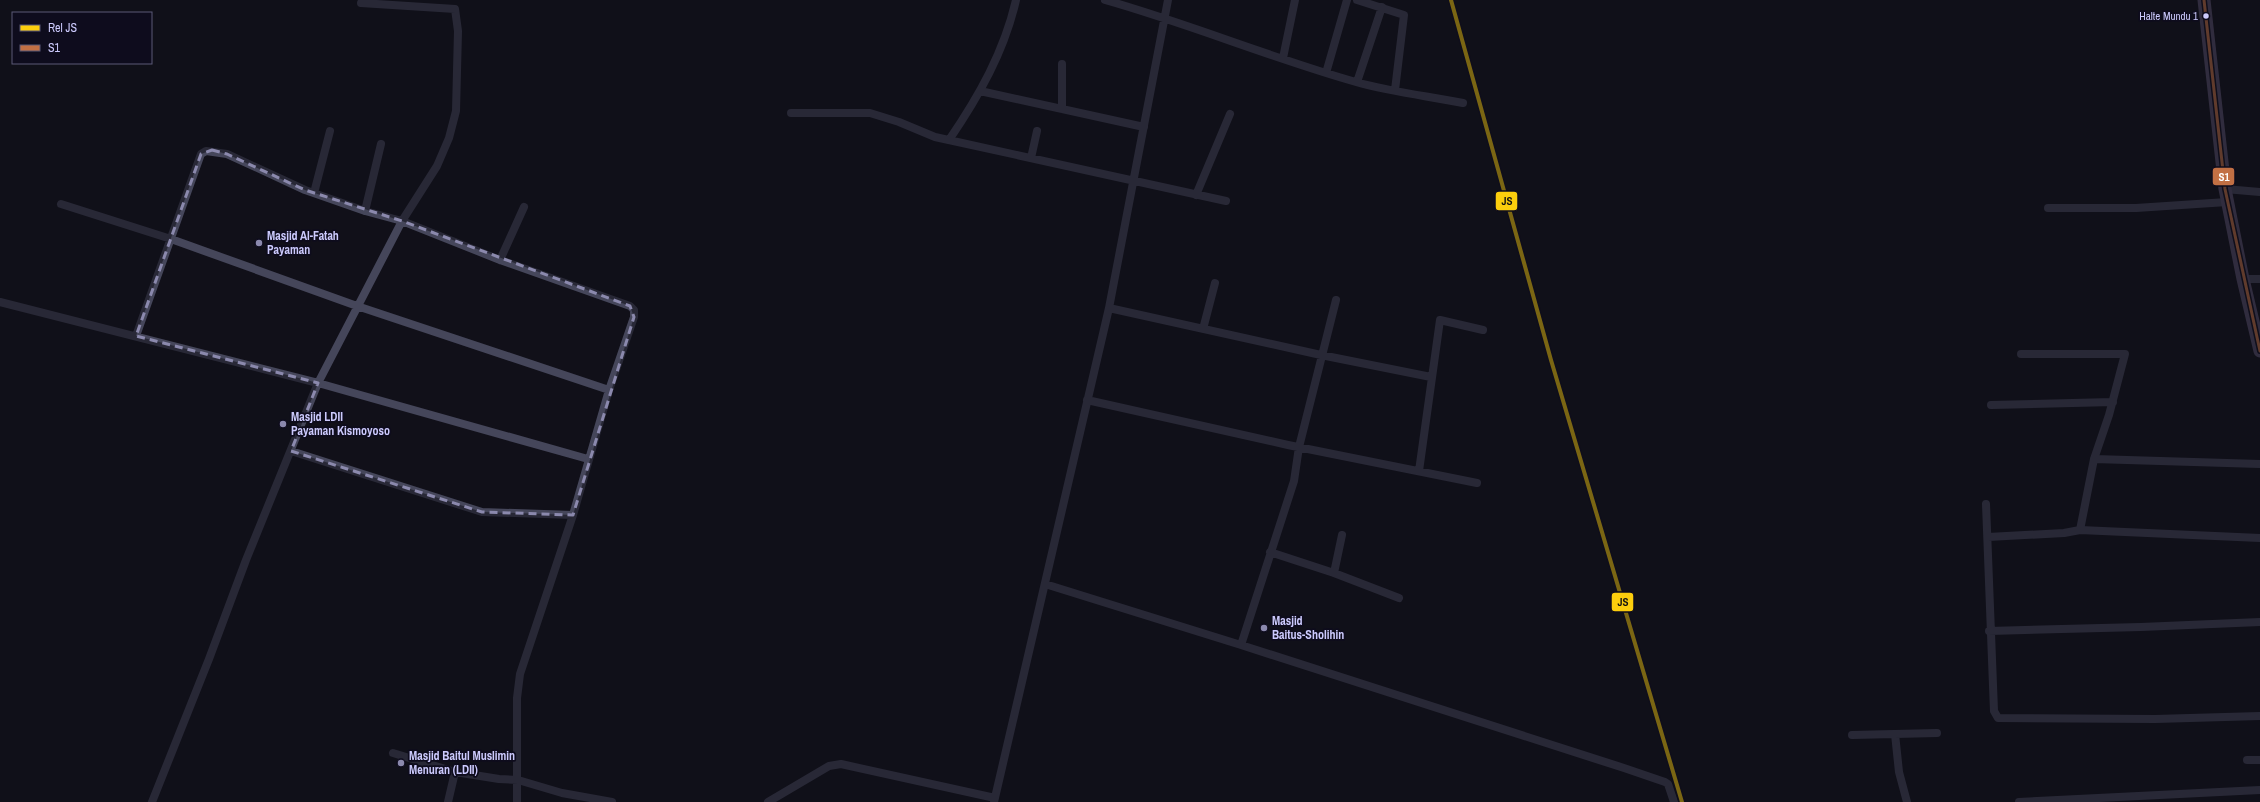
<svg xmlns="http://www.w3.org/2000/svg" width="2260" height="802" viewBox="0 0 2260 802" font-family="'Archivo Narrow',sans-serif">
<style>
.lines{fill:none;stroke-linecap:round;stroke-linejoin:round}
.street{stroke:#45465a;stroke-width:8}
.primary{stroke:#584f6b;stroke-width:13}
.bus-1-casing{stroke:#0e0c1d;stroke-width:6}
.bus-1{stroke:#c27044;stroke-width:3}
.rail-1-casing{stroke:#0e0c1d;stroke-width:7}
.rail-1{stroke:#fcce0d;stroke-width:4}
.marked{fill:none;stroke:#8b89ad;stroke-width:3;stroke-dasharray:8 5;stroke-linejoin:round}
.bus-dot{fill:#cccafd;stroke:#0e0c1d;stroke-width:1.5}
.poi-dot{fill:#8b89ad;stroke:#0e0c1d;stroke-width:1.5}
.labels{text-anchor:middle;dominant-baseline:central;stroke-width:3.5;stroke-linejoin:round;paint-order:stroke}
.bus-label{font-size:11px;fill:#cccafd;stroke:#0e0c1d;text-anchor:end}
.poi-label{font-size:12px;font-weight:bold;fill:#cccafd;stroke:#0e0c1d;text-anchor:start}
.line-badge{stroke:#0e0c1d;stroke-width:1.5}
.badge-label{font-size:11px;text-anchor:middle;font-weight:bold;fill:#fff}
.pale-badge-label{font-size:11px;text-anchor:middle;font-weight:bold;fill:#111}
</style>
<rect width="100%" height="100%" fill="#111019"/>
<g class="lines">
<path class="street" d="M1105,0C1190,24 1271,58 1356,82C1391,92 1428,96 1463,103
M1357,0L1404,15L1395,90
M1283,58L1295,0
M1062,64V109
M1326,73L1347,0
M1357,82L1382,7
M980,91L1144,127
M791,113H870L899,122L935,137L1226,201
M949,140C979,96 1004,52 1016,0
M1031,158L1037,131
M2225,189L2260,192
M314,193L330,131
M1196,195L1230,114
M61,204L171,239L357,306L609,390
M2048,208H2136L2227,202
M365,211L381,144
M500,260L524,207
M2243,279H2260
M0,302L318,383L588,459
M1109,308L1321,355L1431,377
M1203,329L1215,283
M136,336L201,154L206,151L227,154L305,190L365,211L402,221L500,260L630,306L634,310V317L609,390L573,515L520,674L517,698V802
M2021,354H2125L2109,415L2094,459L2080,530
M1087,400L1288,445L1477,483
M1991,405L2113,402
M291,451L482,512L573,515
M2094,459L2260,464
M1419,471L1440,320L1483,330
M1986,504L1994,711L1998,718L2155,719L2260,716
M1988,537L2064,533L2080,530L2260,538
M1270,552L1334,573L1399,598
M1334,573L1342,535
M1045,584L1241,645L1624,768L1665,782L1668,784L1674,802
M1989,631L2141,627L2260,622
M1241,645L1294,481L1299,447L1336,300
M1895,734L1899,772L1907,802
M1852,735L1937,733
M393,753L455,772L499,779L518,780L562,793L612,802
M2247,760H2260
M152,802L209,659L246,560L318,383L402,221L437,166L449,138L456,111L458,31L455,9L361,3
M448,802L455,772
M768,802L829,766L841,764L995,798
M994,802L1109,308L1168,0
M2019,802L2260,790"/>
<path class="primary" d="M2204,0L2225,189L2243,279L2260,351"/>
<defs>
<path id="bus-1" d="M2204,0L2225,189L2260,351"/>
</defs>
<use href="#bus-1" class="bus-1-casing"/>
<use href="#bus-1" class="bus-1"/>
<defs>
<path id="rail-1" d="M1451,0L1551,360L1682,802"/>
</defs>
<use href="#rail-1" class="rail-1-casing"/>
<use href="#rail-1" class="rail-1"/>
</g>
<path d="M0 0H2260V802H0ZM212,150L227,154L305,190L402,221L630,306L634,317L573,515L482,512L291,451L318,383L136,336L201,154Z" fill="#111019" fill-opacity=".55" fill-rule="evenodd"/>
<path class="marked" d="M212,150L227,154L305,190L402,221L630,306L634,317L573,515L482,512L291,451L318,383L136,336L201,154Z"/>
<circle class="bus-dot" cx="2206" cy="16" r="3.5"/>
<g class="poi-dot">
<circle cx="259" cy="243" r="4"/>
<circle cx="283" cy="424" r="4"/>
<circle cx="1264" cy="628" r="4"/>
<circle cx="401" cy="763" r="4"/>
</g>
<g class="labels">
<g class="bus-label">
<text x="2198" y="16">Halte Mundu 1</text>
</g>
<g class="poi-label">
<text x="267" y="236">Masjid Al-Fatah<tspan x="267" dy="14">Payaman</tspan></text>
<text x="291" y="417">Masjid LDII<tspan x="291" dy="14">Payaman Kismoyoso</tspan></text>
<text x="1272" y="621">Masjid<tspan x="1272" dy="14">Baitus-Sholihin</tspan></text>
<text x="409" y="756">Masjid Baitul Muslimin<tspan x="409" dy="14">Menuran (LDII)</tspan></text>
</g>
</g>
<g class="line-badge">
<rect x="2212" y="167" width="23" height="19" rx="4" fill="#c27044"/>
<rect x="1495" y="191" width="23" height="20" rx="4" fill="#fcce0d"/>
<rect x="1611" y="592" width="23" height="20" rx="4" fill="#fcce0d"/>
</g>
<g class="badge-label">
<text x="2224" y="181">S1</text>
</g>
<g class="pale-badge-label">
<text x="1507" y="205">JS</text>
<text x="1623" y="606">JS</text>
</g>
<rect x="12" y="12" width="140" height="52" fill="#0e0c1d" stroke="#5a5877"/>
<rect x="20" y="25" width="20" height="6" fill="#fcce0d" stroke="#5a5877"/>
<text x="48" y="32" font-size="12" fill="#cccafd">Rel JS</text>
<rect x="20" y="45" width="20" height="6" fill="#c27044" stroke="#5a5877"/>
<text x="48" y="52" font-size="12" fill="#cccafd">S1</text>
</svg>
